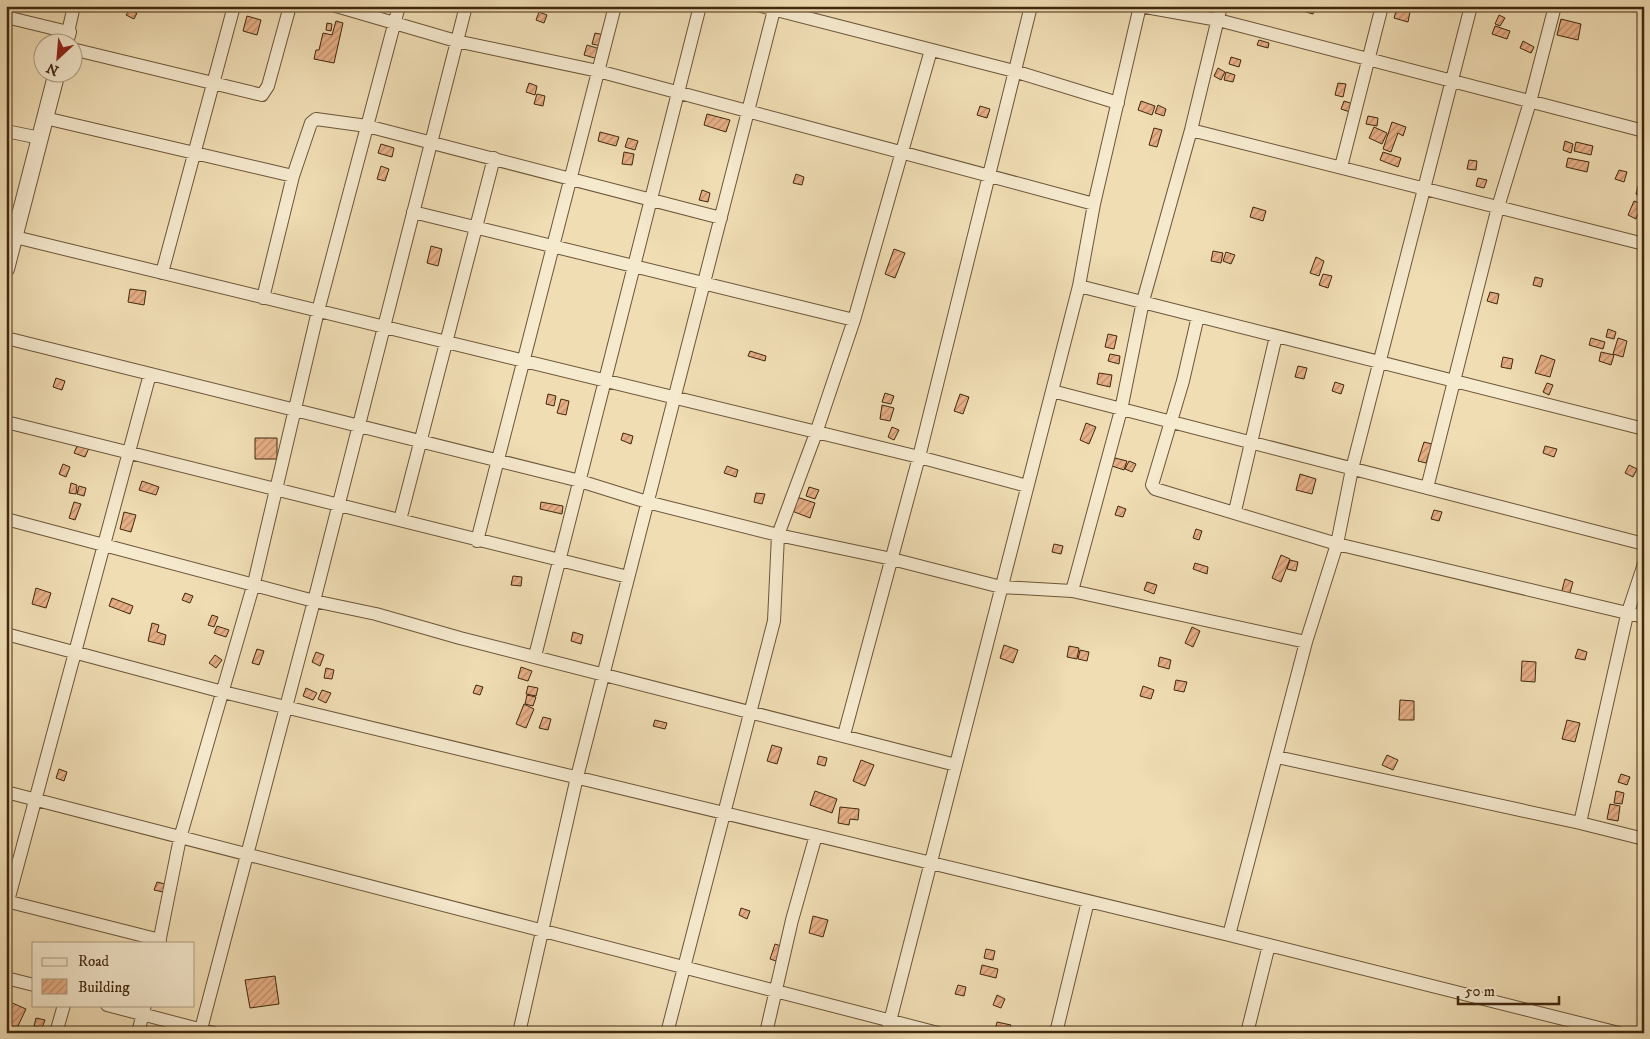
<svg xmlns="http://www.w3.org/2000/svg" width="1650" height="1039" viewBox="0 0 1650 1039" font-family="'IM FELL DW Pica',serif">
<style>
.building{fill:url(#building-hatch);stroke:#40280f}
.lines{fill:none;stroke-linecap:round;stroke-linejoin:round}
.minor-casing{stroke:#6c5538;stroke-width:14}
.tertiary-casing{stroke:#6c5538;stroke-width:18}
.minor{stroke:#f5e9ce;stroke-width:12}
.tertiary{stroke:#f5e9ce;stroke-width:16}
</style>
<defs>
<pattern id="building-hatch" width="6" height="6" patternUnits="userSpaceOnUse" patternTransform="scale(1.25)"><rect width="6" height="6" fill="#e7af86"/><path d="M-1 1l2-2M0 6l6-6M5 7l2-2" fill="none" stroke="#bd8e6c"/></pattern>
</defs>
<rect width="100%" height="100%" fill="#f0ddb4"/>
<filter id="stains"><feTurbulence type="fractalNoise" baseFrequency=".004" numOctaves="4"/><feColorMatrix values="0 0 0 0 .2 0 0 0 0 .09 0 0 0 0 .02 0 0 0 .5 -.17"/></filter>
<radialGradient id="worn" r=".72"><stop offset=".6" stop-color="#630" stop-opacity="0"/><stop offset="1" stop-color="#630" stop-opacity=".3"/></radialGradient>
<path class="building" d="M1307,6L1316,7L1313,14L1306,12Z
M1397,8L1410,12L1408,22L1394,18Z
M129,10L137,13L134,19L126,15Z
M539,12L547,15L544,23L536,20Z
M1499,15L1505,18L1500,26L1495,24Z
M247,16L261,20L257,35L243,31Z
M1561,19L1581,24L1578,40L1557,35Z
M336,21L343,23L334,63L314,59L316,50H319L323,33L332,35Z
M327,23L332,24L331,31L326,30Z
M1495,26L1510,31L1507,39L1492,34Z
M595,33L604,35L601,46L592,44Z
M1259,40L1269,43L1268,48L1257,45Z
M1523,41L1534,47L1531,53L1520,48Z
M587,45L600,49L598,59L584,55Z
M1231,57L1241,60L1239,67L1229,64Z
M1218,68L1225,72L1221,80L1214,76Z
M1226,72L1235,75L1233,82L1224,80Z
M529,83L537,86L535,95L526,92Z
M1338,83L1346,84L1343,97L1335,95Z
M537,94L545,96L543,106L534,104Z
M1141,101L1155,106L1152,115L1138,110Z
M1344,101L1353,104L1350,112L1341,109Z
M1158,105L1166,109L1164,116L1155,113Z
M980,106L990,109L987,118L977,115Z
M707,114L730,120L726,132L704,125Z
M1368,116L1378,118L1377,126L1366,124Z
M1392,122L1406,127L1403,136L1398,133L1391,152L1383,149Z
M1374,127L1387,133L1382,144L1369,138Z
M1154,128L1162,130L1157,147L1149,145Z
M600,132L619,137L616,146L598,141Z
M628,138L638,141L635,150L625,147Z
M1565,141L1573,144L1571,153L1563,150Z
M1576,142L1593,146L1591,155L1574,151Z
M381,144L394,148L392,157L378,153Z
M624,152L634,154L632,165L622,164Z
M1383,152L1401,158L1398,167L1380,160Z
M1568,158L1589,162L1587,172L1566,167Z
M1469,160L1477,161L1476,170L1467,169Z
M381,166L389,169L385,181L377,179Z
M1619,170L1627,172L1624,182L1615,179Z
M796,174L804,177L802,185L793,183Z
M1478,178L1487,180L1484,188L1476,186Z
M1638,186L1644,188L1642,196L1636,194Z
M702,190L710,193L708,202L699,200Z
M1634,201L1642,204L1636,219L1628,215Z
M1253,207L1266,211L1263,221L1250,217Z
M431,246L442,249L438,266L427,263Z
M894,249L905,253L895,278L885,274Z
M1213,251L1223,253L1221,263L1211,261Z
M1226,252L1235,255L1231,264L1223,261Z
M1316,257L1324,261L1319,276L1310,273Z
M1323,274L1332,276L1328,288L1319,285Z
M1535,277L1543,279L1541,287L1533,285Z
M130,289L146,291L144,305L128,302Z
M1490,292L1499,294L1497,304L1487,301Z
M1608,329L1616,332L1614,339L1606,337Z
M1108,334L1117,336L1114,349L1105,347Z
M1591,338L1605,342L1603,349L1589,345Z
M1618,338L1627,341L1623,357L1613,354Z
M750,351L766,356L765,361L748,356Z
M1601,352L1614,355L1611,365L1599,361Z
M1110,354L1120,356L1119,364L1108,361Z
M1541,355L1555,360L1550,377L1535,373Z
M1503,357L1513,359L1511,369L1501,367Z
M1298,366L1307,368L1304,379L1295,377Z
M1099,373L1112,375L1110,387L1097,384Z
M56,378L65,381L62,390L53,387Z
M1335,382L1344,385L1341,394L1332,391Z
M1547,383L1553,385L1549,395L1543,392Z
M885,393L894,396L891,404L882,402Z
M548,394L556,396L554,406L546,404Z
M960,394L969,397L963,414L954,411Z
M561,399L569,401L566,415L557,413Z
M882,405L894,408L890,421L880,419Z
M1086,423L1096,427L1089,444L1080,440Z
M892,427L899,430L894,440L888,437Z
M623,433L633,436L631,444L621,440Z
M255,438H277V459H255Z
M1424,442L1432,444L1426,463L1418,461Z
M78,444L89,448L85,457L74,453Z
M1545,446L1557,449L1554,457L1543,453Z
M1115,458L1127,461L1124,470L1112,466Z
M1129,461L1136,464L1132,472L1125,469Z
M63,464L70,467L66,477L59,474Z
M1629,465L1637,469L1633,477L1625,473Z
M727,466L738,470L736,477L724,473Z
M1300,474L1316,479L1312,494L1296,490Z
M142,481L159,487L156,495L139,490Z
M71,483L77,485L76,494L69,493Z
M79,486L86,488L84,496L77,494Z
M809,487L819,490L815,499L806,496Z
M756,493L765,494L762,504L754,502Z
M797,497L815,503L810,518L792,511Z
M74,502L81,504L75,520L69,518Z
M541,502L563,506L562,514L540,509Z
M1118,506L1126,509L1123,517L1115,515Z
M1434,510L1442,512L1439,521L1431,519Z
M124,512L136,515L131,532L120,529Z
M1196,529L1202,531L1199,540L1193,538Z
M1054,544L1063,546L1061,554L1052,552Z
M1281,555L1290,559L1281,582L1272,578Z
M1290,560L1298,562L1296,571L1287,569Z
M1195,563L1208,567L1207,574L1193,569Z
M513,576L522,577L521,586L511,585Z
M1565,579L1573,582L1569,596L1561,594Z
M1147,582L1157,585L1154,594L1144,590Z
M36,588L51,593L46,608L32,604Z
M185,593L193,596L190,603L182,600Z
M112,598L133,606L130,614L109,606Z
M212,615L218,617L214,627L208,625Z
M152,623L159,625L157,632L166,635L164,645L148,641Z
M217,626L229,630L226,637L214,633Z
M1192,627L1200,631L1193,647L1185,643Z
M573,632L583,635L581,644L571,641Z
M1004,645L1018,650L1013,663L1000,658Z
M1069,646L1079,648L1077,659L1067,657Z
M257,649L264,651L259,665L252,663Z
M1578,649L1587,652L1585,660L1575,658Z
M1080,650L1089,652L1087,661L1078,659Z
M316,652L324,655L320,666L312,662Z
M215,655L222,660L216,668L209,663Z
M1160,657L1171,660L1169,669L1158,666Z
M1522,661L1536,662L1535,682L1521,681Z
M521,667L532,671L528,681L518,678Z
M326,668L334,670L332,679L324,678Z
M1176,680L1187,682L1184,692L1174,690Z
M476,685L483,687L480,695L473,693Z
M528,686L538,688L536,696L526,694Z
M1143,686L1154,690L1151,699L1140,696Z
M306,688L317,693L313,700L303,696Z
M322,690L331,693L326,703L318,699Z
M527,695L536,697L533,706L525,704Z
M1400,700L1414,701V720H1399Z
M524,704L534,709L526,728L516,724Z
M543,717L551,719L548,730L539,728Z
M655,720L667,723L665,729L653,726Z
M1567,720L1580,723L1575,742L1562,739Z
M772,745L782,748L777,764L767,761Z
M1387,755L1398,760L1393,770L1382,765Z
M819,756L827,758L825,766L817,764Z
M861,760L874,765L865,786L853,781Z
M59,769L67,772L64,781L56,778Z
M1621,774L1630,777L1627,785L1618,782Z
M815,791L837,799L832,813L810,805Z
M1616,791L1624,793L1622,804L1614,803Z
M1610,804L1620,806L1618,821L1607,819Z
M840,807L859,809L858,820L850,819L849,825L838,823Z
M157,882L165,884L163,892L154,890Z
M741,908L750,911L747,919L739,915Z
M813,916L828,920L823,937L809,933Z
M775,944L784,947L779,962L770,959Z
M986,949L995,951L993,960L984,958Z
M982,965L998,969L996,978L980,974Z
M275,976L279,1004L250,1008L245,980Z
M958,985L966,987L964,996L955,994Z
M997,995L1005,999L1001,1008L993,1005Z
M10,1002L26,1009L17,1028L6,1023V1011Z
M36,1018L45,1020L42,1028L34,1026Z
M997,1022L1011,1025L1009,1033L995,1031Z"/>
<g class="lines">
<defs>
<path id="minor" d="M336,6L456,41L598,71L1094,204
M761,6L1014,71L1118,103
M6,17L68,32L74,6
M72,49L262,95L268,86L290,6
M45,118L293,176
M1191,130L1644,244
M6,131L40,138
M1341,167L1382,6
M413,212L854,320
M15,237L919,457L1027,486
M162,273L234,6
M1079,286L1644,429
M263,298L293,176L311,123L316,119L367,126L721,218
M1198,316L1183,381L1152,485L1155,489L1337,544L1644,617
M6,338L580,481L647,502L778,535L892,559L1001,587L1072,591L1306,642
M1052,391L1644,544
M6,422L628,577
M1427,488L1498,207L1530,102L1555,6
M1235,511L1276,336
M6,519L314,601L376,614L460,638L956,765
M400,520L494,158
M477,541L615,6
M1072,591L1121,410L1143,301L1191,130L1221,6
M6,634L223,692L1229,935L1619,1033
M535,656L700,6
M844,735L919,457L1031,6
M1277,757L1580,823L1644,839
M6,792L938,1033
M1580,823L1627,615L1644,564
M6,901L160,940
M8,901L150,374
M1229,935L1306,642L1337,544L1352,469L1471,6
M159,943L180,838L254,583L318,311L399,6
M6,978L34,985
M107,1005L214,1033
M56,1033L64,1005
M138,1033L145,1005
M200,1033L314,601L466,6
M519,1033L577,777L775,6
M667,1033L774,621L778,535L816,433L854,320L931,50
M766,1033L792,920L816,835
M887,1033L1079,286L1094,204L1140,6L1218,20L1644,131
M1056,1033L1088,901
M1247,1033L1269,945"/>
<path id="tertiary" d="M65,42L68,32
M6,269L57,72"/>
</defs>
<use href="#minor" class="minor-casing"/>
<use href="#tertiary" class="tertiary-casing"/>
<use href="#minor" class="minor"/>
<use href="#tertiary" class="tertiary"/>
</g>
<rect width="1650" height="1039" fill="none" stroke="#f0ddb4" stroke-width="25"/>
<rect x="8" y="8" width="1635" height="1024" fill="none" stroke="#40280f" stroke-width="2.5"/>
<rect x="12" y="12" width="1625" height="1014" fill="none" stroke="#40280f"/>
<rect x="32" y="942" width="162" height="65" fill="#f5e9ce" stroke="#ad9c82"/>
<rect x="42" y="958" width="25" height="8" fill="#f5e9ce" stroke="#ad9c82"/>
<text x="78" y="966" font-size="15" fill="#40280f">Road</text>
<rect x="42" y="979" width="25" height="15" fill="url(#building-hatch)" stroke="#ad9c82"/>
<text x="78" y="992" font-size="15" fill="#40280f">Building</text>
<g transform="translate(58 58) rotate(206)"><circle r="24" fill="#f5e9ce" stroke="#ad9c82"/>
<path d="M0-4L9 19L0 12L-9 19Z" fill="#8f2418"/>
<text y="-8" font-size="14" font-weight="bold" text-anchor="middle" fill="#40280f">N</text>
</g>
<path d="M1458 996v8h101v-8" fill="none" stroke="#40280f" stroke-width="2.5"/>
<text x="1465" y="996" font-size="15" fill="#40280f" stroke="#f5e9ce" stroke-width="4" paint-order="stroke">50 m</text>
<rect width="100%" height="100%" filter="url(#stains)"/>
<rect width="100%" height="100%" fill="url(#worn)"/>
</svg>
